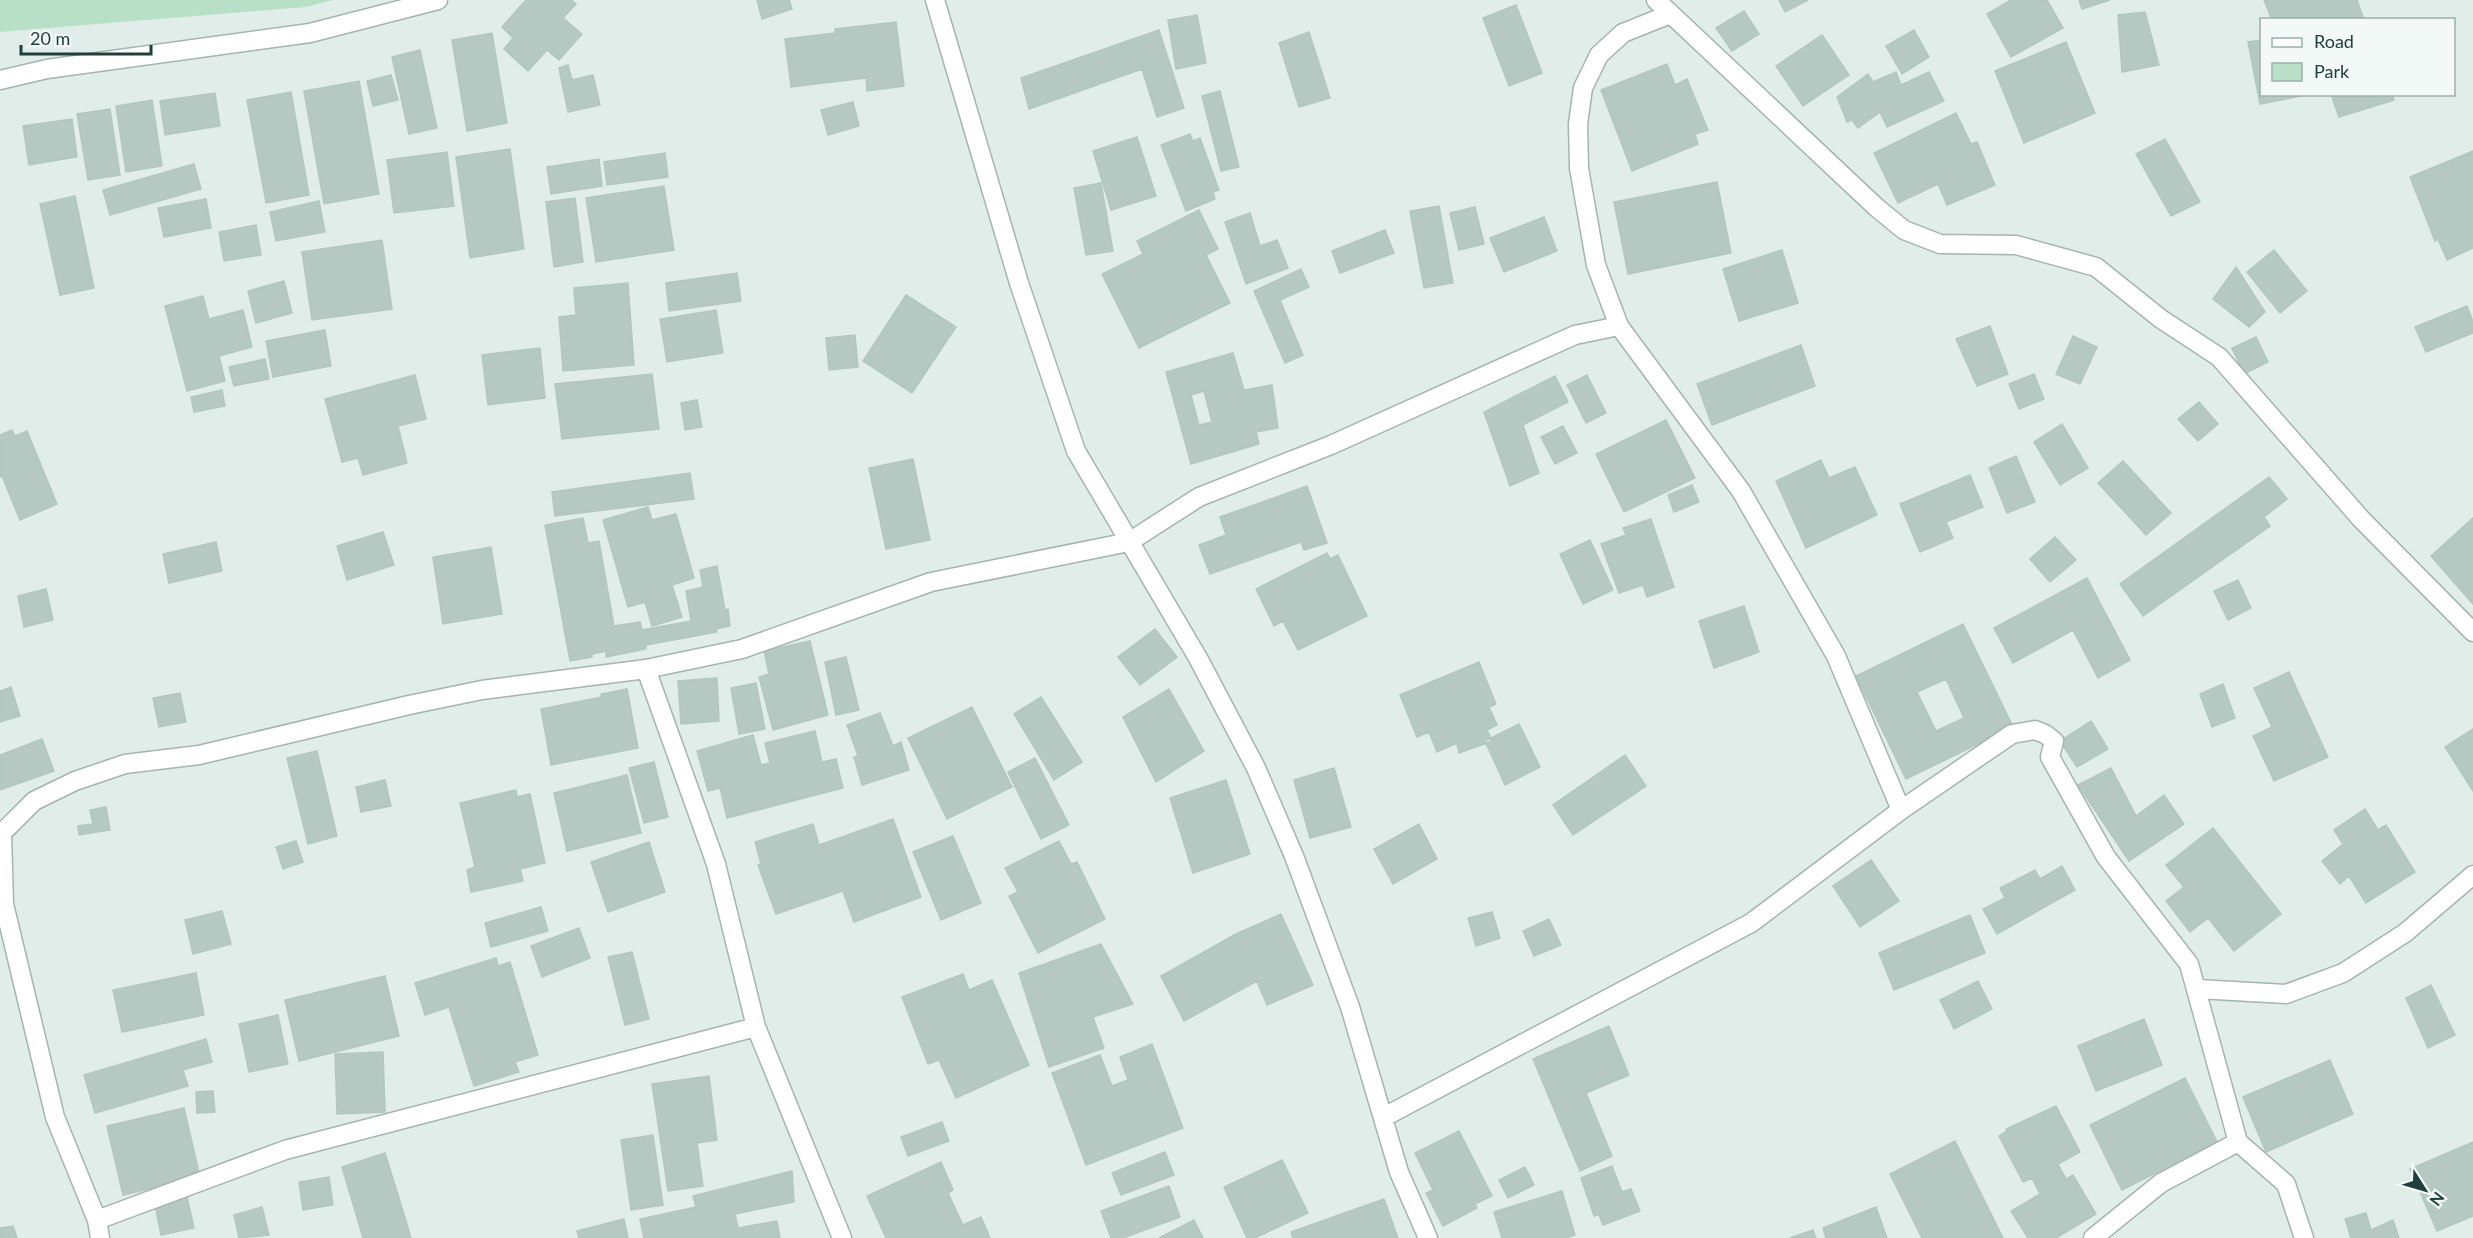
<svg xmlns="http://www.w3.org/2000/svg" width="2473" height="1238" viewBox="0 0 2473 1238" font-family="Lato,sans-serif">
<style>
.green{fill:#b8e0c7}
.building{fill:#b6c8c2;stroke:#b3c7c1;stroke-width:1.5;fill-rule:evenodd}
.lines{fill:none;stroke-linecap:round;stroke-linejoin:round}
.minor-casing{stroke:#a3b5b1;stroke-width:21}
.minor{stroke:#fff;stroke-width:18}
</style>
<rect width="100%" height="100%" fill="#e1ede9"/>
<path class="green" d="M0,0H333L306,7L0,32Z"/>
<path class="building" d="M526,0H571L576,4L563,18L582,34L559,60L547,50L528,71L504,49L513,38L502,27Z
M757,0H789L792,9L762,19Z
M1779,0H1808L1785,12Z
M2011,0H2047L2063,28L2011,57L1987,14Z
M2079,0H2110L2082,9Z
M2264,0H2357L2364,20H2272Z
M1516,5L1542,73L1509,86L1483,18Z
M1744,11L1759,34L1732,51L1716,28Z
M2145,12L2159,65L2122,72L2118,15Z
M1197,15L1206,63L1176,69L1168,20Z
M896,22L904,86L867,91L866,78L791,87L785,39L835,33V29Z
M1159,30L1184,108L1157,117L1142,69L1029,109L1021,78Z
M1914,30L1929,57L1902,74L1886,46Z
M1309,32L1330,98L1299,107L1279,43Z
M492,33L507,123L467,131L452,40Z
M1822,35L1849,75L1803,106L1776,66Z
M2262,40V94H2311L2260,104L2248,42Z
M2066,42L2095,113L2024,143L1995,71Z
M420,50L437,128L409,134L392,57Z
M1667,64L1675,85L1687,79L1708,130L1695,134L1698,144L1632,171L1601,90Z
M568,65L572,80L593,75L600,105L568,112L559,68Z
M1896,72L1901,85L1929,72L1944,101L1887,127L1880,112L1858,128L1852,120L1847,122L1837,97L1868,74L1873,82Z
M391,75L398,100L373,106L367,81Z
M359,81L379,194L324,204L304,91Z
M1220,91L1239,167L1221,171L1202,96Z
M291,92L309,195L266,203L247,100Z
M215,93L220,126L165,135L160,101Z
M2331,94H2392L2394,100L2339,117Z
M152,100L162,166L126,172L116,106Z
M853,102L859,126L828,135L821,110Z
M110,109L120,175L88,180L77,114Z
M1956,113L1971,144L1977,142L1995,185L1947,205L1938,184L1898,203L1874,153Z
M72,119L77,157L29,165L23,126Z
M1190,134L1193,141L1200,138L1219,190L1213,192L1215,199L1186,211L1161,145Z
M1137,137L1156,196L1111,210L1093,151Z
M2165,139L2200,202L2171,216L2136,154Z
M510,149L524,249L470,258L456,157Z
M2473,151V248L2447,260L2438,239L2435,241L2410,177Z
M447,152L454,206L394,213L387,160Z
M665,153L668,177L607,185L604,162Z
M599,159L602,186L551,194L547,167Z
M194,164L201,189L110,215L103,190Z
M1717,182L1731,253L1628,274L1614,202Z
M1101,183L1113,251L1086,255L1074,188Z
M664,186L674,250L596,262L586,198Z
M75,196L94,288L60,295L40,204Z
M575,198L583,262L554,267L546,202Z
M206,199L211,228L164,237L158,208Z
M319,201L325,232L276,241L270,212Z
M1439,206L1453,283L1424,288L1410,211Z
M1475,207L1484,244L1459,250L1450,213Z
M1199,210L1218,249L1206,255L1230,303L1139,348L1102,274L1143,254L1137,241Z
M1250,213L1260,246L1277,240L1288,268L1246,284L1225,222Z
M1544,217L1557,251L1504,272L1490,238Z
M256,225L261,255L224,261L219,232Z
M1385,230L1394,253L1340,273L1332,251Z
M382,240L392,309L312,320L302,252Z
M1782,250L1798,303L1739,321L1723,269Z
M2274,250L2307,291L2280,313L2247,272Z
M2236,267L2265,312L2249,327L2213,299Z
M1301,269L1309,287L1280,300L1303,355L1285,363L1254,291Z
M737,273L741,301L669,311L666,283Z
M284,281L292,313L256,323L248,291Z
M628,283L634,365L563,371L559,317L576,315L574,288Z
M906,295L956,327L912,393L863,361Z
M203,296L209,319L243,310L252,347L219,356L225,381L187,391L165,306Z
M2467,306L2473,322V333L2426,352L2415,327Z
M716,310L723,353L667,362L660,319Z
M1990,326L2008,374L1977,386L1956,339Z
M325,330L331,366L273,377L266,341Z
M855,335L858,367L829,370L826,338Z
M2073,336L2097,347L2080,384L2056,374Z
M2256,337L2268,362L2244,374L2232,348Z
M1801,345L1815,386L1712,425L1697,384Z
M540,348L545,398L488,405L482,355Z
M1233,353L1244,390L1272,385L1278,428L1256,432L1259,444L1191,464L1166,372ZM1204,391L1212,422L1199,425L1191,395Z
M265,359L269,379L234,386L229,367Z
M652,374L659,429L562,439L555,384Z
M2034,374L2044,399L2019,409L2009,384Z
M415,375L426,419L398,426L407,463L363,475L358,458L342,462L325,399Z
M1587,375L1606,413L1586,423L1567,385Z
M1555,376L1568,402L1523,425L1539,473L1510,486L1484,412Z
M222,390L225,406L194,412L191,397Z
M697,400L702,427L685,430L681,403Z
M2199,402L2218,424L2198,441L2178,419Z
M1666,420L1695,478L1624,512L1596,454Z
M2062,424L2088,468L2060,485L2034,442Z
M1563,426L1577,453L1555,464L1541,437Z
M12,430L15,436L27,431L57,504L20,520L2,476L0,477V435Z
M2016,456L2035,502L2007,513L1989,468Z
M913,459L930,540L886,549L869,468Z
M1821,460L1829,478L1855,467L1877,515L1806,548L1776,481Z
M2123,461L2171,513L2146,535L2098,483Z
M690,473L694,499L555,516L552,492Z
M1970,475L1983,507L1946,522L1953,538L1920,552L1900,504Z
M2269,477L2287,499L2264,517L2270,526L2143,616L2120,584Z
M1692,485L1699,502L1674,512L1668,495Z
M1307,486L1327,543L1304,550L1301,542L1210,574L1199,545L1226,535L1220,517Z
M648,507L652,520L676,514L694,578L672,585L682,617L652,626L645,602L628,607L603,520Z
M583,518L588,543L599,541L614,626L640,622L642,630L691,621L686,591L703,587L700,570L717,566L725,610L728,609L730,626L716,629L717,632L646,645V649L606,657V651L592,654V657L570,661L545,525Z
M2473,518V604L2431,556Z
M1651,519L1674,587L1647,597L1643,585L1619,593L1601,544L1626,535L1623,528Z
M383,532L394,565L347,580L337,546Z
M2055,537L2076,560L2050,582L2030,559Z
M1590,540L1613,590L1583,604L1560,554Z
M216,542L222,571L169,583L163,554Z
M491,547L502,614L443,624L433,557Z
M1327,553L1330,559L1338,555L1367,616L1298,650L1283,621L1274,626L1256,589Z
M2087,578L2130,660L2098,678L2073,630L2013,663L1994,628Z
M2238,580L2251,608L2228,620L2214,591Z
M46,589L53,620L24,627L18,596Z
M1744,606L1759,652L1714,668L1699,621Z
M1963,624L2013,727L1906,779L1856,676ZM1946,679L1964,718L1936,731L1917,692Z
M1155,629L1177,657L1140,685L1118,657Z
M810,641L828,715L773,730L759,677L769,674L764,651Z
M846,657L859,710L836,715L825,662Z
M1479,662L1496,704L1489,707L1497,725L1487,730L1492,741L1459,753L1457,743L1437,752L1429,732L1417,737L1400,695Z
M2289,672L2328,757L2274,781L2253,736L2272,727L2254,688Z
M717,678L719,721L681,724L678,681Z
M756,683L765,729L739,734L731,688Z
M2223,684L2235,718L2212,727L2200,694Z
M11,687L20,716L0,722V691Z
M627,689L638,748L551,765L541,709L602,697L601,694Z
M1169,689L1204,751L1156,782L1123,717Z
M180,693L186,722L159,727L153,698Z
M1041,697L1082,762L1054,780L1014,714Z
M972,707L1012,787L947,819L908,738Z
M880,713L893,746L901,742L909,770L862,785L854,757L858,756L847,725Z
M2091,721L2108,749L2077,767L2060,741Z
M1519,724L1540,767L1505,785L1485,741Z
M2473,729V791L2445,747Z
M815,731L822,762L836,759L843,788L727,818L720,788L708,791L697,751L753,735L761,765L770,763L765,743Z
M42,739L54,771L0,790V755Z
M317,751L337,836L308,844L287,758Z
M1625,755L1646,786L1573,835L1553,805Z
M1035,758L1069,825L1041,839L1008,772Z
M654,762L668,817L644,823L629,768Z
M1334,768L1351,827L1310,838L1294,780Z
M2111,768L2136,816L2164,795L2184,824L2129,861L2078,785Z
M627,775L641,833L567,851L554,793Z
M385,780L391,806L361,812L356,787Z
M1226,780L1250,854L1193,873L1170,798Z
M516,790L517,797L530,794L545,863L520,869L523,881L471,892L467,870L475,867L460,803Z
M106,807L110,830L79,835L78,826L93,824L90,810Z
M2365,809L2378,830L2386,825L2415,872L2366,903L2349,876L2340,884L2322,861L2343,844L2334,830Z
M893,819L921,897L854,922L843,891L776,914L758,865L761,864L755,842L813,824L819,845Z
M1419,824L1437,859L1393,884L1374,849Z
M2213,828L2281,914L2234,951L2208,918L2190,932L2166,901L2184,887L2166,865Z
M953,836L981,903L941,920L913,852Z
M296,841L303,862L283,869L276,847Z
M1059,841L1071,864L1077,862L1105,919L1038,953L1009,896L1018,892L1005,868Z
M649,842L665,892L608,912L591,862Z
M1871,860L1899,901L1860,927L1833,886Z
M2062,866L2075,890L1997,934L1983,909L2005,898L2000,888L2035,870L2040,879Z
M541,907L548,931L491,947L485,923Z
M222,911L231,944L193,954L185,920Z
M1492,912L1500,938L1476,946L1468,918Z
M1281,914L1313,985L1267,1005L1257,981L1184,1021L1161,976L1236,934Z
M1970,915L1985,953L1894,990L1879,953Z
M1549,919L1561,945L1534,956L1523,931Z
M579,928L590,958L542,977L531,946Z
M1101,944L1133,1004L1093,1017L1104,1048L1049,1067L1019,973Z
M632,952L649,1019L625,1025L608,957Z
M496,958L498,966L510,962L538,1055L515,1062L519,1072L474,1086L449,1007L425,1015L415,983Z
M196,973L204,1015L122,1032L113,990Z
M963,974L969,990L992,980L1029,1065L956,1098L939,1060L928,1064L902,997Z
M385,976L399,1036L299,1061L285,1000Z
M1978,981L1992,1009L1954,1029L1940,1000Z
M2431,985L2455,1035L2428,1048L2406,998Z
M278,1015L288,1064L249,1072L239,1024Z
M2144,1019L2162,1065L2096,1091L2078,1046Z
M1609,1026L1629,1075L1586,1093L1612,1156L1580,1171L1533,1059Z
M206,1039L212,1062L183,1070L188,1086L95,1113L84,1075Z
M1152,1044L1183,1128L1086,1165L1052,1073L1100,1055L1112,1086L1128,1080L1120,1057Z
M383,1052L385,1112L337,1114L335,1054Z
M2330,1060L2353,1114L2266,1152L2243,1097Z
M709,1076L717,1140L697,1143L703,1186L668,1191L652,1084Z
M2185,1078L2217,1142L2122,1190L2090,1125Z
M213,1091L215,1112L197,1113L196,1092Z
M2056,1106L2080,1152L2058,1164L2066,1179L2073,1175L2096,1214L2056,1238H2028L2011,1211L2040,1194L2032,1178L2023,1182L1999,1136L2007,1131L2006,1129Z
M184,1108L200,1177L123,1195L107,1126Z
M942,1122L949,1141L908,1156L901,1137Z
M1459,1131L1492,1196L1475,1204L1477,1208L1443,1226L1426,1193L1433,1190L1415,1153Z
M653,1135L663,1205L631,1210L621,1140Z
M1955,1141L2003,1238H1922L1890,1174Z
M2473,1142V1216L2437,1231L2410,1169Z
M1165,1152L1174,1175L1121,1195L1112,1173Z
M385,1153L406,1221L411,1238H363L342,1167Z
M1282,1160L1308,1213L1255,1238H1247L1224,1187Z
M941,1162L953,1190L948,1193L963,1225L981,1217L990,1238H886L867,1196Z
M1612,1166L1622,1192L1631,1189L1640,1211L1603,1225L1599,1215L1594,1216L1581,1178Z
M1525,1167L1534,1185L1508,1198L1499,1180Z
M792,1171L794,1202L735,1214L738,1228L777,1221L780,1238H644L640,1219L696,1207L693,1196Z
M329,1177L333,1205L303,1210L299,1182Z
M1169,1186L1180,1217L1123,1238H1111L1101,1211Z
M1562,1191L1575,1235L1566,1238H1502L1494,1212Z
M187,1197L194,1228L161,1235L155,1205Z
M1384,1199L1398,1238H1293L1291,1232Z
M262,1207L269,1235L239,1238L234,1215Z
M1876,1207L1887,1238H1826L1823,1228Z
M2366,1213L2371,1230L2393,1220L2399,1238H2351L2345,1219Z
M624,1219L628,1238H579L577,1231Z
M1194,1220L1203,1238H1159Z
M13,1226L17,1238H0V1228Z
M1813,1230L1816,1238H1790Z"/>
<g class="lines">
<defs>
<path id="minor" d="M935,0L1019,283L1076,451L1198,658L1256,768L1294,856L1350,1007L1399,1172L1428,1238
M1656,0L1876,207L1904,230L1940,244L2016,245L2096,267L2161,319L2219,357L2362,520L2473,632
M0,80L47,69L310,33L438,0
M1619,326L1596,265L1579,168L1578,124L1583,88L1599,55L1623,33L1668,15
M646,669L716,864L756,1027L842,1238
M2198,989L2286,994L2343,973L2405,933L2473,875
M1384,1117L1751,923L1901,810L2012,734L2035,730L2045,734L2054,741L2050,757L2106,857L2189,964L2238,1142L2286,1184L2304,1238
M97,1220L285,1150L756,1027
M100,1238L97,1220L55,1117L4,904L2,833L34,801L75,781L125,764L199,755L409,705L482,690L646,669L742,649L931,582L1129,542L1199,497L1331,445L1575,335L1619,326L1741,491L1836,656L1901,810
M2093,1238L2161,1183L2238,1142"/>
</defs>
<use href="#minor" class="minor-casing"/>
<use href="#minor" class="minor"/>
</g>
<rect x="2260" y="18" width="195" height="78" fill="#f2f9f6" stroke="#9eafab" stroke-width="1.5"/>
<rect x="2272" y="38" width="30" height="9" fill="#ffffff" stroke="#9eafab" stroke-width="1.5"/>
<text x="2314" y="48" font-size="18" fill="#203f3a">Road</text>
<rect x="2272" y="63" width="30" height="18" fill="#b8e0c7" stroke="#9eafab" stroke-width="1.5"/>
<text x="2314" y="78" font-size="18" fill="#203f3a">Park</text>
<g transform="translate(2425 1190) rotate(127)" stroke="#f2f9f6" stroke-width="4.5" paint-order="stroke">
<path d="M0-4.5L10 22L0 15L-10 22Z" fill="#203f3a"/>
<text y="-9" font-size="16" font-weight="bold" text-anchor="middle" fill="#203f3a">N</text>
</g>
<path d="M21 45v9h130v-9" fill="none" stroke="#203f3a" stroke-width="3"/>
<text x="30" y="45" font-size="18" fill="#203f3a" stroke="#f2f9f6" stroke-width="4.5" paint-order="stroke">20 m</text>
</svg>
